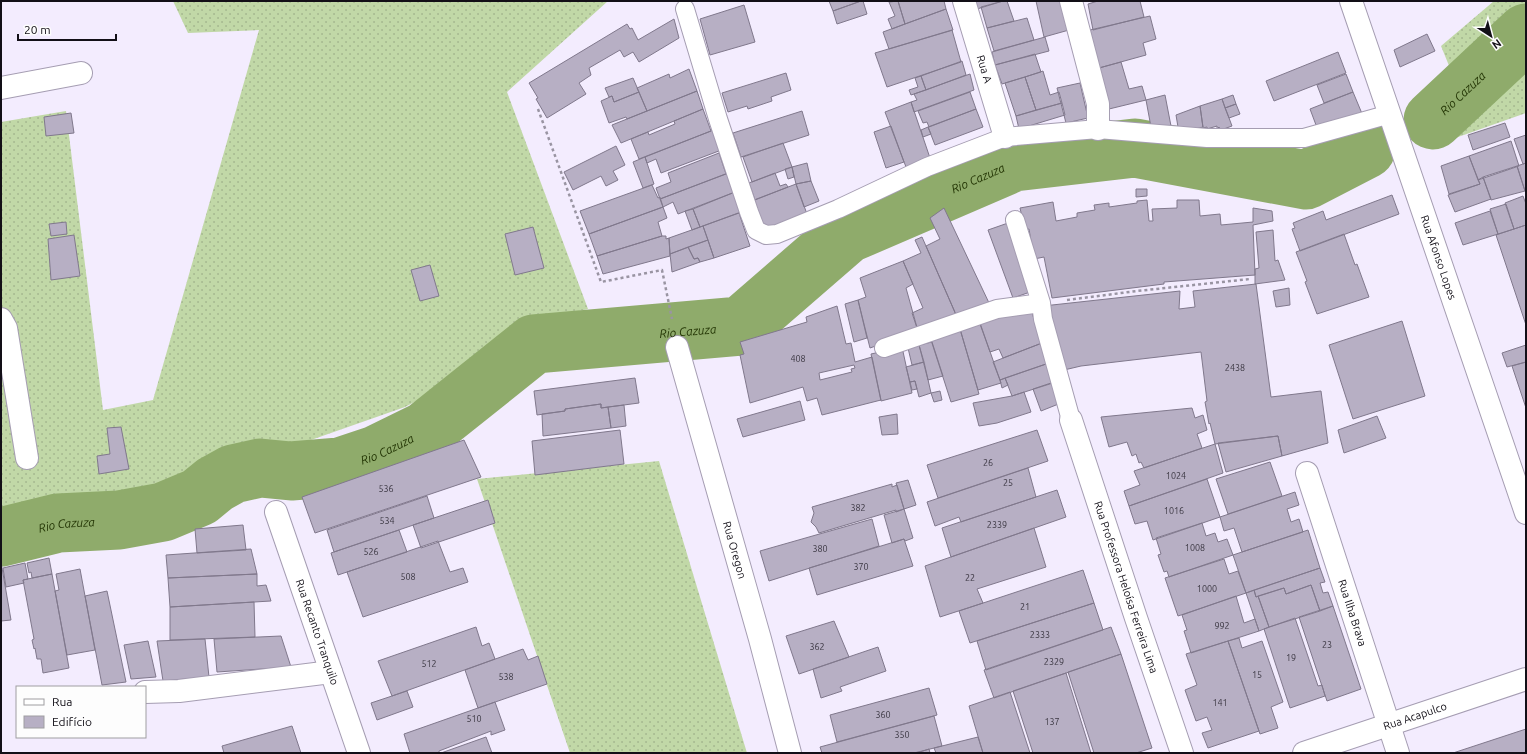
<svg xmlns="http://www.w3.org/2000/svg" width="1527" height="754" viewBox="0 0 1527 754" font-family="Ubuntu,sans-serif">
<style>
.grass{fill:url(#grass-dots)}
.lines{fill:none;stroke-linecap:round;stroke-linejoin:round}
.river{stroke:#8fab6b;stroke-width:59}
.building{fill:#b7afc4;stroke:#80788c;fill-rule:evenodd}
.lane-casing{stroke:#a59db2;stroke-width:20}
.street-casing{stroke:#a59db2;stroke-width:24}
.path{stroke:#9994a2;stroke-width:2.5;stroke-dasharray:3 3;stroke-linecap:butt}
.lane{stroke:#fff;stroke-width:18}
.street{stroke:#fff;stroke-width:22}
.labels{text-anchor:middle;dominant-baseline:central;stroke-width:3;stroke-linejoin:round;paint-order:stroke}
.number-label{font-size:9px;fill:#3b3742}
.street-label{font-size:11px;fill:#120f17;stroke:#fdfdfd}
.water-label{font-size:12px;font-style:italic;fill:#243605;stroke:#fdfdfd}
</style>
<defs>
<pattern id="grass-dots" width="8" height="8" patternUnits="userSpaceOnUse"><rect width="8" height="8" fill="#c1d8a7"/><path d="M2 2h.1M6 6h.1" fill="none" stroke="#a5b88f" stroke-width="1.8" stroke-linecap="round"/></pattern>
</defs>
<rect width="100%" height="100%" fill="#f3ecfe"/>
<path class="grass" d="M173,1H608L507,92L588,309L529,322L458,379L405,407L200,479L1,514V122L66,111L103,410L153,400L259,30L188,33Z
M1494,1H1526V113L1444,142L1426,95L1454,78L1441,46Z
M659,461L747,753H570L477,479Z"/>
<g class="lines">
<g class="river">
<path id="s1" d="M1433,120L1526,33"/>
<path id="s2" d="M1,537L58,523L119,520L163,512L199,497L215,484L233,474L260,468L291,471L340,467L376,455L425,431L534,344L741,326L847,234L1014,162L1135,148L1306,180L1366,149"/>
</g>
</g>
<path class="building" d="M829,1H861L833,11Z
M861,1H863L867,14L837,24L833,11Z
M898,1L905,24L892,29L888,19L895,16L889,2Z
M898,1H944L946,9L905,24Z
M975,1H1003L977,9Z
M1003,1H1007L1014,21L987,28L981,7Z
M1036,1H1063L1069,30L1044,37Z
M1098,1H1140L1144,17L1093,30L1088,4Z
M744,5L755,42L710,55L700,19Z
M946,9L953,30L889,49L883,32Z
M1150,16L1156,39L1143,43L1146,55L1099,68L1090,30Z
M1027,18L1034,40L994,51L987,28Z
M674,19L679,38L639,62L633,52L624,57L620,50L589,68L591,75L579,83L586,94L547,118L536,99L538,98L529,83L627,24L630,29L632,28L638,40Z
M952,30L961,62L887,87L875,53Z
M1427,34L1435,51L1400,67L1394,50Z
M1045,37L1049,51L995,65L992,52Z
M1338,52L1346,73L1274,101L1266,81Z
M1035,54L1041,72L1002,84L995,65Z
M962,61L966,75L926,90L921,76Z
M1121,62L1129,89L1142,86L1146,100L1109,109L1099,68Z
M689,69L697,91L647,111L637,88L669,74L670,78Z
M1043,71L1050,95L1059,92L1062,103L1036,110L1025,77Z
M786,73L791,90L771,97L772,101L748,109L747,106L728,112L722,93Z
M970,74L974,90L914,112L911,102L917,100L914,94Z
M1346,74L1353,92L1324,103L1317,85Z
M921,76L926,90L911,95L909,90L918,87L915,78Z
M1025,77L1036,110L1016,116L1005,83Z
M633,78L639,92L614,102L612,96L609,97L605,88Z
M1080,83L1088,118L1066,123L1057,88Z
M697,91L703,109L621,143L612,125Z
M639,92L647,111L627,119L626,117L609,123L601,101L612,96L614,102Z
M970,92L976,109L929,127L927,122L923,123L918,111Z
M1353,92L1363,116L1316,125L1310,109Z
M1165,95L1171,126L1151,127L1146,100Z
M1233,95L1236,104L1225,108L1222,99Z
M1222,99L1232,126L1221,130L1219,127L1217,129V126L1207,129V127L1203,128L1200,106Z
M911,102L930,158L906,167L885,112Z
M1062,103L1065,115L1019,129L1016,116Z
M1236,104L1240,114L1229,118L1225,108Z
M1200,106L1203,127L1179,133L1176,115Z
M703,109L711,131L639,159L631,139L648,132L649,135L675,124L674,121Z
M976,109L983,127L935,145L928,127Z
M802,111L809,135L741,157L733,133Z
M71,113L74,133L46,136L44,117Z
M1505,123L1510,137L1473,150L1468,135Z
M891,126L904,162L886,168L874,132Z
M928,127L931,134L923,137L921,130Z
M716,129L724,149L661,173L656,159L647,163L645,157Z
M1526,135V163L1523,164L1514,139Z
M1511,141L1519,166L1478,180L1469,156Z
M783,143L792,167L752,182L743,157Z
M616,146L625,165L613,171L618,180L606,186L601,176L573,190L564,172Z
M719,153L726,174L660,199L656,188L671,182L668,173Z
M1469,156L1480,184L1449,194L1441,166Z
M645,157L654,184L643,188L633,162Z
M807,163L811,181L796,184L792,167Z
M1526,163V191H1525L1517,166Z
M1517,166L1525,191L1491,200L1483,177Z
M792,167L794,177L788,179L785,169Z
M728,173L735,192L678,214L673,202L663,207L660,199Z
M775,173L780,186L786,184L788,187L755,200L749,183Z
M1483,177L1491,199L1455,212L1448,195L1480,184L1478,180Z
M811,181L819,201L804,207L796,184Z
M796,184L807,214L764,230L754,200Z
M652,185L658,198L660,197L663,207L589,234L580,211Z
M1136,189H1147V196L1136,197Z
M735,192L741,212L700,227L693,209Z
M1392,195L1399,214L1300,251L1292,229L1295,228L1293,223L1323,211L1326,220Z
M1523,196L1526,204V225L1514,229L1505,203Z
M1147,200L1149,221H1153L1152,209L1177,208V200H1199L1200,216L1220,214L1221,225L1253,222V208L1272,211L1273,221L1253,225L1255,275L1164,282V284L1052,298L1044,257L1034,259L1029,229L1025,230L1020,208L1053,202L1056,221L1077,217V213L1095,210L1094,205L1109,203V207L1137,203V201Z
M1506,204L1514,229L1498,234L1490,209Z
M663,207L667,218L658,222L662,236L597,256L589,234Z
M944,208L990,305L957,317L926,246L940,239L930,218Z
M693,209L700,227L692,230L685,211Z
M1490,211L1498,234L1463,245L1455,223Z
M739,213L750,246L714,258L703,226Z
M66,222L67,234L51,236L49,224Z
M1008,223L1033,291L1013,298L988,230Z
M1526,225V325L1496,235Z
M703,226L708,240L670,254L669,238Z
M533,227L544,268L515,275L505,234Z
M1273,230L1275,261L1278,260L1285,280L1255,284V269L1259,268L1256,232Z
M1344,234L1355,265L1357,264L1369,297L1317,314L1305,282L1307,281L1296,252Z
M74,235L80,276L51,280L48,239Z
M662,236H666V239L669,238L670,256L603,274L597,256Z
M922,237L957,317L918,331L912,313L923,308L903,261L921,253L915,240Z
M708,240L714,258L700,262L698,258L694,259L688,247Z
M688,247L694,259L698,258L700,262L672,272L670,254Z
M903,261L913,284L906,288L918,331L870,348L858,300L866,297L860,278Z
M430,265L439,296L420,301L411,270Z
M1256,284L1271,397L1321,391L1328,443L1282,456L1278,436L1215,444L1210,423L1209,424L1205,402L1207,401L1201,352L1081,366L1064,370L1043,306L1180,291L1179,309L1195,307L1193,291Z
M1289,288L1290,305L1276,307L1273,291Z
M858,300L867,338L854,342L845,304Z
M837,306L846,344L851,343L855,362L872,357L881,400L822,415L817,398L807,401L803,387L750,403L740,355L744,354L740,342L807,322L806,317ZM854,365L855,368L851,369L852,372L820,380L819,373Z
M1030,307L1042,343L1003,358L999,349L990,352L980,324Z
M1402,321L1425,396L1353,419L1329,345Z
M980,323L1001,383L978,390L960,329Z
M960,329L979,394L951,402L931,340Z
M932,342L943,376L928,380L919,345Z
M1042,343L1049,363L1000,380L993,362Z
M919,345L924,362L912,365L908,348Z
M1526,345V362L1507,367L1502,353Z
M902,347L912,393L881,401L871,354Z
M924,362L931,393L919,397L915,381L910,382L906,367Z
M1526,362V408L1512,366Z
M1049,363L1056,382L1012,396L1005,378Z
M635,378L639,403L601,408V404L565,409V411L537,415L534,391Z
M1005,378L1008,385L1002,388L1000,380Z
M915,381L917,389L912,390L910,382Z
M1054,382L1061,403L1041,411L1033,389Z
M940,391L942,400L934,402L931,393Z
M1024,392L1031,412L997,423L979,426L973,403L1012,396Z
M800,401L805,420L743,437L737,419Z
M601,404V408L608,407L611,428L543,436L542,414L565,411V409Z
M624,405L626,426L611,428L608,407Z
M1192,408L1195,418L1203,415L1207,430L1197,434L1202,448L1144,468L1141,462L1139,463L1136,454L1132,456L1127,442L1109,447L1101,417Z
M897,414L898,434L882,435L879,417Z
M1377,416L1386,438L1344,453L1338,430Z
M121,427L129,469L99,474L97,456L110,454L107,428Z
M620,430L624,464L535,475L532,441Z
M1037,430L1048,461L938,498L927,465Z
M1278,436L1282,456L1226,472L1218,443Z
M464,440L481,477L315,533L302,497Z
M1215,444L1223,473L1129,506L1124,491L1140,485L1134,471Z
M1270,462L1282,496L1228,514L1216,479Z
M1028,468L1036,497L961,522L959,517L935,526L927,502Z
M1207,479L1220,517L1153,540L1147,521L1135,524L1129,506Z
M908,480L916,505L904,509L896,483Z
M892,484V487L897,485L904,509L896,512V510L819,533L816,527L811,522L814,513L812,507Z
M1057,490L1066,517L951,557L942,528Z
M1295,492L1299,505L1287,509L1291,522L1299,519L1303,532L1242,552L1234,528L1224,531L1220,517Z
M427,496L434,518L334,552L327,530Z
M488,500L495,523L421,548L413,525Z
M904,509L913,538L905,541L904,539L892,543L884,515Z
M872,519L879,546L769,581L760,551Z
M1202,523L1206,536L1215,533L1218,542L1227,539L1233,555L1169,577L1167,571L1164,572L1158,555L1161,554L1156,538Z
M243,525L246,550L197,553L195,529Z
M1034,528L1046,567L977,589L983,603L940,617L925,566Z
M399,530L407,552L338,575L331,553Z
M1308,530L1320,568L1246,593L1233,555Z
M904,539L913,566L817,595L809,568Z
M438,541L450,572L463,568L468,582L363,617L347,572Z
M251,549L257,574L168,578L166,555Z
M49,558L52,574L32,578L31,572L29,573L27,563Z
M1224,559L1229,574L1238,571L1246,593L1178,616L1165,578Z
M1,562L11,620L1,621Z
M25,563L28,579L23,580L24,583L6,587L3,568Z
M1320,568L1325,582L1320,583L1323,593L1328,592L1333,606L1320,611L1311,585L1286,594L1284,588L1256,597L1254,590Z
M80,569L95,650L67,655L55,591L59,590L56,574Z
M1083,570L1094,603L970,643L959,611Z
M52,574L69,668L43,673L41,659H37L35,648L34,649L32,640L34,639L23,580Z
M257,574V586L266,585L271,601L170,607L168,578Z
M1311,585L1320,611L1269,627L1258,596L1284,588L1286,594Z
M1254,590L1256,597L1258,596L1269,627L1259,631L1246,593Z
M107,591L126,682L102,685L85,596Z
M1236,596L1244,623L1255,619L1259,631L1191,653L1184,631L1187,630L1182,615Z
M254,602L255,637L170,640V607Z
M1094,603L1103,630L986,670L977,641Z
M1333,606L1361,689L1327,701L1299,617Z
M1295,618L1318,686L1322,685L1325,696L1290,708L1264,629Z
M834,621L849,657L799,674L786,636Z
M476,627L482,646L489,643L495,659L392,696L378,661Z
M1111,627L1121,654L994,698L984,670Z
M281,636L291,667L217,672L214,639Z
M1239,638L1242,648L1262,641L1283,702L1271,707L1278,728L1260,734L1228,641Z
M205,639L209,677L163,681L157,641Z
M148,641L156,677L131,679L124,645Z
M1228,641L1259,731L1208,748L1202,733L1212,730L1207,717L1196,721L1185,690L1197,685L1186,654Z
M878,647L886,671L840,687L842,691L821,698L813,669Z
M523,649L528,660L538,656L547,684L478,708L465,670Z
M1121,654L1152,748L1136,753H1094L1068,672Z
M1066,673L1091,753H1033L1013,691Z
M929,688L937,715L837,742L830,715Z
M407,691L413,707L377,720L371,703Z
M1010,692L1030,753H983L969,706Z
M495,702L505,730L491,735V731L439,751V753H410L404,734Z
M934,716L942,746L914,753H822L820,747Z
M292,726L301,753H224L222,746Z
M1526,729V753H1453Z
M486,737L492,753H441Z
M978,737L983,753H936L934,748Z
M929,749L930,753H914L920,752Z"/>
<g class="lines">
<defs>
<path id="lane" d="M685,9L718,119L749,212L756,230L766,235L777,234L838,209L927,167L1005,137L1098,129L1207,138H1304L1390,114
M1015,220L1041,303L1043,319L1071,420
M884,348L997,309L1041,303"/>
<g id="street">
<path id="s3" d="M964,1L1005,137"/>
<path d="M1071,1L1098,104V129"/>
<path id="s4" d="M1351,1L1526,513"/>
<path d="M1,88L81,73"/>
<path d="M1,319L6,328L27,458"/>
<path id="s5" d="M677,347L760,639L790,753"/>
<path id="s6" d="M1071,420L1136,618L1182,753"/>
<path id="s7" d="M1307,473L1398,753"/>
<path id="s8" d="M276,512L359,753"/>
<path d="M145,692L179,691L331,672"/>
<path id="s9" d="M1304,753L1526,679"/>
</g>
</defs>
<use href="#lane" class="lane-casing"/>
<use href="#street" class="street-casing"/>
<path class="path" d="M538,109L601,282L662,270L672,319
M1067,300L1137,291L1250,279"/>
<use href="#lane" class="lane"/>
<use href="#street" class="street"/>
</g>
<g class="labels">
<g class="number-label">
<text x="798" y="359">408</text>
<text x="1235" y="368">2438</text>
<text x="988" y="463">26</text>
<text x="1176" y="476">1024</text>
<text x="1008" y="483">25</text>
<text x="386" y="489">536</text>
<text x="858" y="508">382</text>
<text x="1174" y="511">1016</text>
<text x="387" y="521">534</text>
<text x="997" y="525">2339</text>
<text x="1195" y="548">1008</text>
<text x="820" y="549">380</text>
<text x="371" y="552">526</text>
<text x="861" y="567">370</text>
<text x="408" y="577">508</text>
<text x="970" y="578">22</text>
<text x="1207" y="589">1000</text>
<text x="1025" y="607">21</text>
<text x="1222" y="626">992</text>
<text x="1040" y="635">2333</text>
<text x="1327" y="645">23</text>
<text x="817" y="647">362</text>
<text x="1291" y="658">19</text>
<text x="1054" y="662">2329</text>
<text x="429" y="664">512</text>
<text x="1257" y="675">15</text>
<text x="506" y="677">538</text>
<text x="1220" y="703">141</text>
<text x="883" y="715">360</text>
<text x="474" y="719">510</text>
<text x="1052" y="722">137</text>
<text x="902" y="735">350</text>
</g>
<g class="street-label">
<text stroke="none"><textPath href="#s3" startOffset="71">Rua A</textPath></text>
<text stroke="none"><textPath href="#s4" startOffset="271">Rua Afonso Lopes</textPath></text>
<text stroke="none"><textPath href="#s5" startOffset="211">Rua Oregon</textPath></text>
<text stroke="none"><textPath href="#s6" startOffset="176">Rua Professora Heloísa Ferreira Lima</textPath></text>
<text stroke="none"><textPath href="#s7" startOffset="147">Rua Ilha Brava</textPath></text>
<text stroke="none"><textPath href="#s8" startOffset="127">Rua Recanto Tranquilo</textPath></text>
<text stroke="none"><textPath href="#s9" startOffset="117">Rua Acapulco</textPath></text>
</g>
<g class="water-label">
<text stroke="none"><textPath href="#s1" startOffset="40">Rio Cazuza</textPath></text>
<text stroke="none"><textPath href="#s2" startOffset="1075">Rio Cazuza</textPath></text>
<text stroke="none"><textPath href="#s2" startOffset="739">Rio Cazuza</textPath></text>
<text stroke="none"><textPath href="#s2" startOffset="403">Rio Cazuza</textPath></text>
<text stroke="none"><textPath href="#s2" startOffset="67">Rio Cazuza</textPath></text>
</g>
</g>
<rect width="1527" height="754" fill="none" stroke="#120f17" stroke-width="4"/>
<rect x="16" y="686" width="130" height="52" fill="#fdfdfd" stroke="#9f9ea1"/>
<rect x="24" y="699" width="20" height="6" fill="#ffffff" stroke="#9f9ea1"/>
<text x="52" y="706" font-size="12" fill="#120f17">Rua</text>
<rect x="24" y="716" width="20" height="12" fill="#b7afc4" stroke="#9f9ea1"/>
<text x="52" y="726" font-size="12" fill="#120f17">Edifício</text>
<g transform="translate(1491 36) rotate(144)" stroke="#fdfdfd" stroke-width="3" paint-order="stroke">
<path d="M0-3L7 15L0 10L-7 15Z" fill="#120f17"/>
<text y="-6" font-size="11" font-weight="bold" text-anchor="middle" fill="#120f17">N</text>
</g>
<path d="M18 34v6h98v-6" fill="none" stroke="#120f17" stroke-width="2"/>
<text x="24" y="34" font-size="12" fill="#120f17" stroke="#fdfdfd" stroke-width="3" paint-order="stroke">20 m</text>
</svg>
